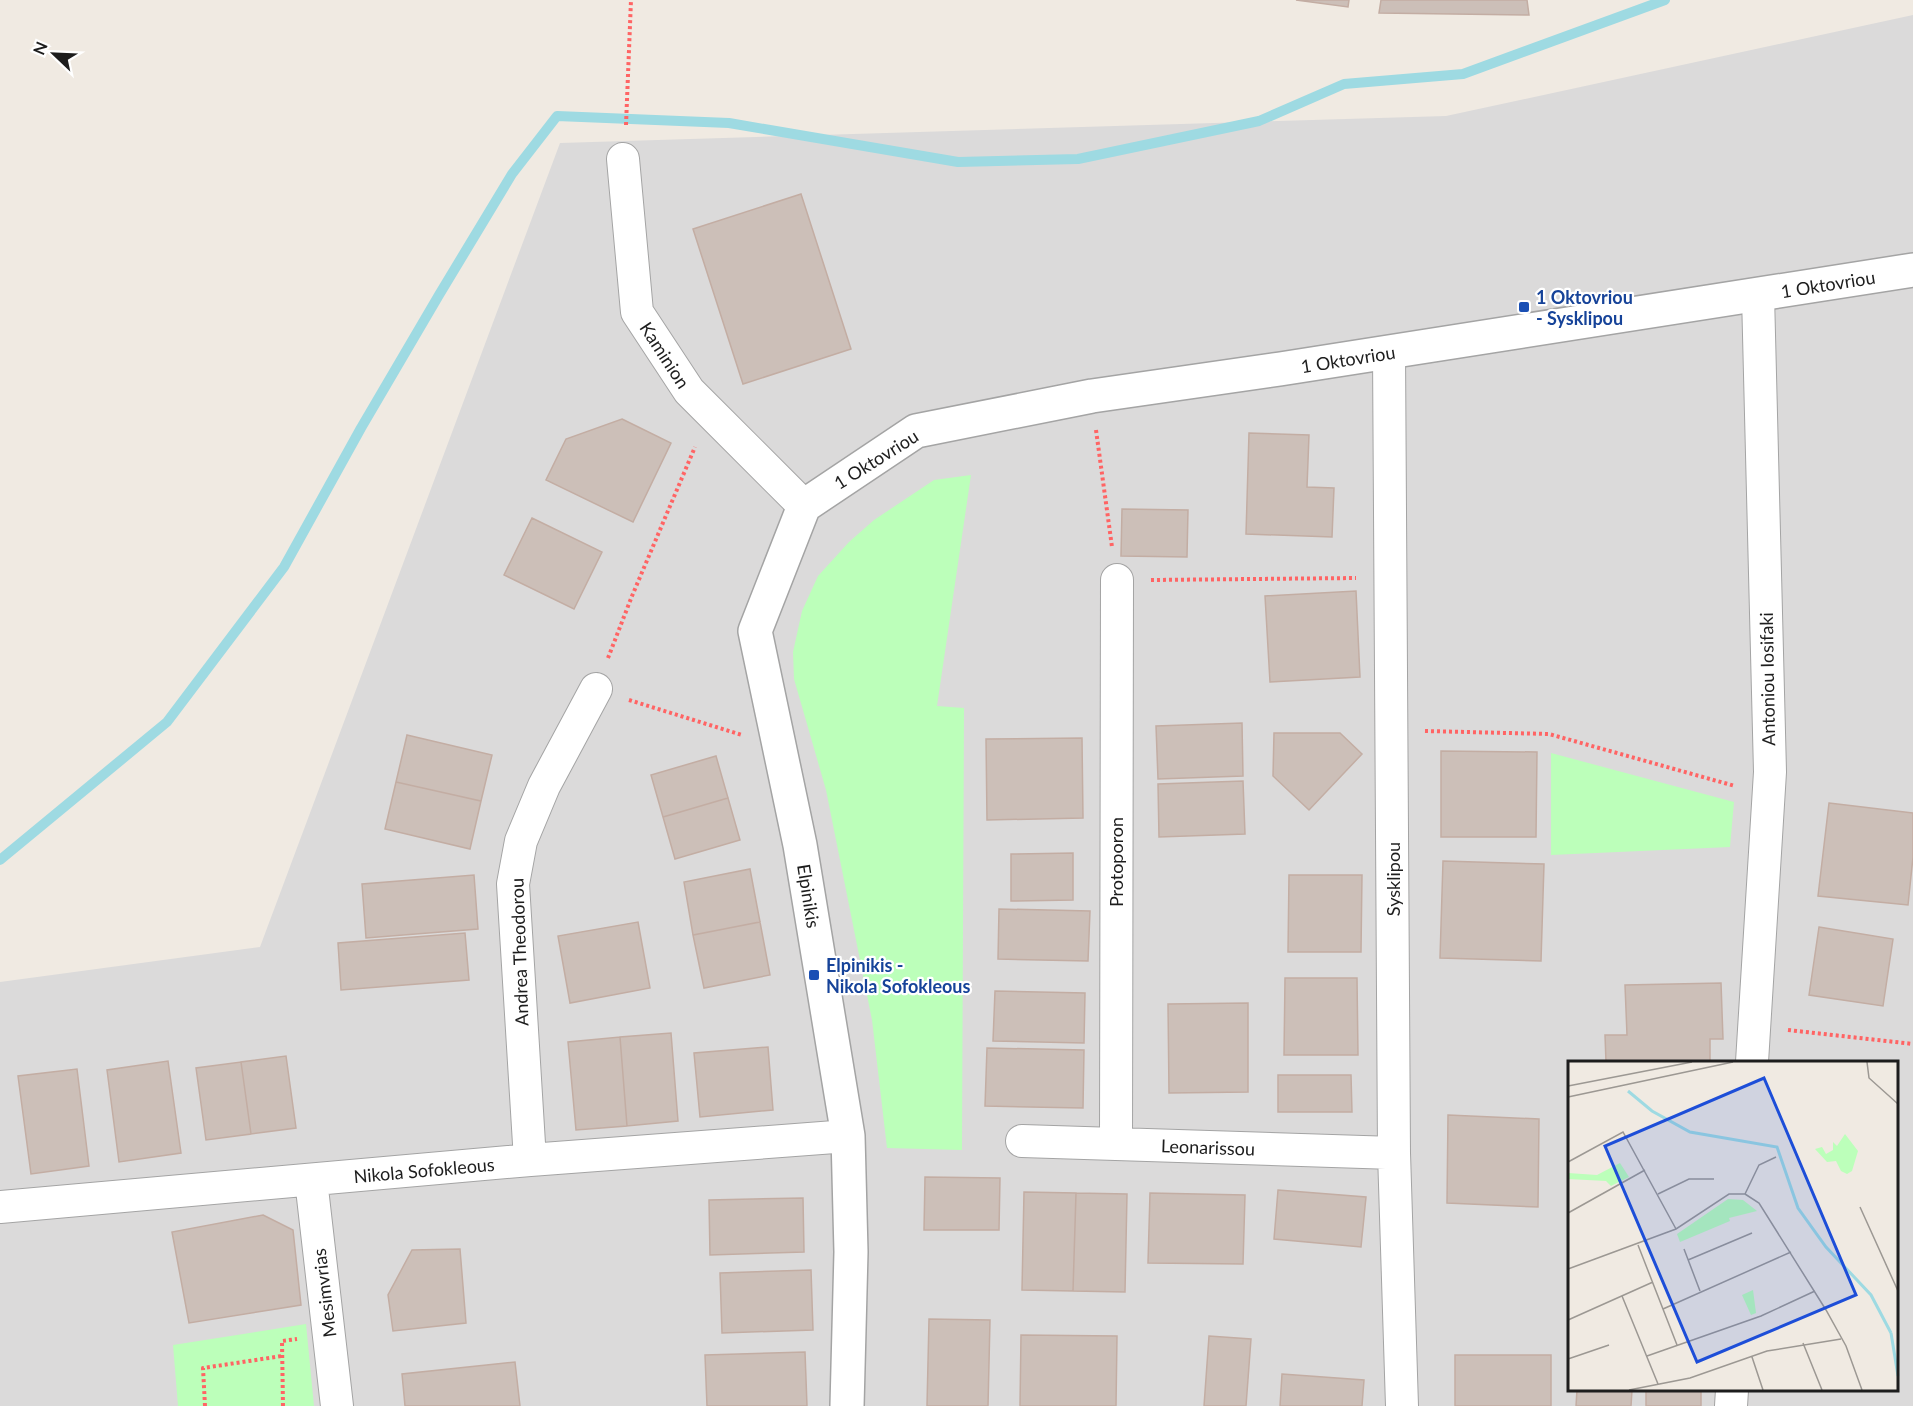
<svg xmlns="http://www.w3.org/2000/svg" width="1913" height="1406" viewBox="0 0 1913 1406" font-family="Lato,sans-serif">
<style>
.residential{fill:#dbdada;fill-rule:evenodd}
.park{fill:#bcffba}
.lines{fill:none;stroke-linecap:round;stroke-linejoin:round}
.stream{stroke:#9edae2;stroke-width:10}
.building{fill:#ccbfb8;stroke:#c3ada3;stroke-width:1.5}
.minor-casing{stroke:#a4a4a4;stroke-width:34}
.tertiary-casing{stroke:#a4a4a4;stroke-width:36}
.path{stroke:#ff6464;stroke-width:4;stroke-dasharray:3 3;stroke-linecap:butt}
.minor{stroke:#fff;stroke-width:32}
.tertiary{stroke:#fff;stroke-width:33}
.transit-dot{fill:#1a4fb4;stroke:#fff;stroke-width:2}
.labels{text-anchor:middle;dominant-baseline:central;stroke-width:4.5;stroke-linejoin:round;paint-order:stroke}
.street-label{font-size:18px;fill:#1d1d1d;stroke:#fff}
.transit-label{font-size:18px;font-weight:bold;fill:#164399;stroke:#fff;text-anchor:start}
.inset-river{fill:none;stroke:#9edae2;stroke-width:3}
.inset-road{fill:none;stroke:#9c9893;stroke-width:1.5}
.view{fill:#1d4ed8;fill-opacity:0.15;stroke:#1d4ed8;stroke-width:3}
.inset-edge{fill:none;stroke:#1d1d1d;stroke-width:3}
</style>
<rect width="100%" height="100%" fill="#f0eae2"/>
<path class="residential" d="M1913,15V1406H0V982L260,947L560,143L1446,116ZM1570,1062H1896V1390H1570Z"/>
<path class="park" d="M971,475L937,706L964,708L962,1150L887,1148L872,1020L826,790L794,679L793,652L802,611L818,576L849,542L874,520L934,480Z
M1551,753L1734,802L1730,847L1551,855Z
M306,1324L314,1406H178L173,1345Z"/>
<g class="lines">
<path class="stream" d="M0,860L167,722L284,567L361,428L439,295L512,174L557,116L729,123L958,162L1078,159L1259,121L1344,84L1463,74L1665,0"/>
</g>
<path class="building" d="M1296,0H1349L1348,7Z
M1381,0H1527L1529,15L1379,13Z
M801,194L851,349L743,384L693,229Z
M622,419L671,443L633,522L546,480L566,439Z
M1249,433L1309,435L1307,487L1334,488L1332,537L1246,534Z
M1122,509L1188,510L1187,557L1121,556Z
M532,518L602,552L574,609L504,575Z
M1356,591L1360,677L1270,682L1265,596Z
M1242,723L1243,776L1158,779L1156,726Z
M1274,733H1340L1362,754L1309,810L1273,776Z
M407,735L492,755L481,801L396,782Z
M1082,738L1083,818L987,820L986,739Z
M1441,751L1537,752L1536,837H1441Z
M716,756L728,798L663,817L651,775Z
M1243,781L1245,834L1159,837L1158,784Z
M396,782L481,801L470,849L385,829Z
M728,798L740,840L675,859L663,817Z
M1829,803L1913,813V857L1908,905L1818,896Z
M1073,853V900L1011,901V854Z
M1443,861L1544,864L1541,961L1440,958Z
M750,869L760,922L693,935L684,882Z
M474,875L478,929L366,938L362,884Z
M1289,875H1362L1361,952H1288Z
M999,909L1090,911L1088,961L998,959Z
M638,922L650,988L570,1003L558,936Z
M760,922L770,975L704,988L693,935Z
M1819,927L1893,939L1883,1006L1809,995Z
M465,933L469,980L341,990L338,943Z
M1285,978H1357L1358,1055H1284Z
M1721,983L1723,1039H1710V1062H1606L1605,1035H1627L1625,985Z
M995,991L1085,993L1084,1043L993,1041Z
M1248,1003V1092L1169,1093L1168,1004Z
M671,1033L678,1121L627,1126L620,1037Z
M620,1037L627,1126L576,1130L568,1042Z
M768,1047L773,1110L700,1117L694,1053Z
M987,1048L1084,1050L1083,1108L985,1106Z
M286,1056L296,1128L251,1134L241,1062Z
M168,1061L181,1153L119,1162L107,1070Z
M241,1062L251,1134L206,1140L196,1068Z
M77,1069L89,1166L31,1174L18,1076Z
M1278,1075H1351L1352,1112H1278Z
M1448,1115L1539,1119L1538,1207L1447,1203Z
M925,1177L1000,1178L999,1230H924Z
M1278,1190L1366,1197L1361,1247L1274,1239Z
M1024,1192L1076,1193L1073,1291L1022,1290Z
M1076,1193L1127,1194L1125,1292L1073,1291Z
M1150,1193L1245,1195L1243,1264L1148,1263Z
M803,1198L804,1252L710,1255L709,1200Z
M263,1215L293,1230L301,1305L189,1323L172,1232Z
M460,1249L466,1323L393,1331L388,1295L412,1250Z
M811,1270L813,1330L722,1333L720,1273Z
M929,1319L990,1320L988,1406H927Z
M1021,1335L1117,1336L1116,1406H1020Z
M1209,1336L1251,1339L1246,1406H1204Z
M805,1352L807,1406H707L705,1355Z
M1455,1355H1551V1406H1455Z
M515,1362L520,1406H405L402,1374Z
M1282,1374L1364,1380L1362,1406H1280Z
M1577,1390H1632L1631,1406H1576Z
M1646,1390H1701V1406H1646Z"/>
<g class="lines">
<defs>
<path id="minor" d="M623,159L637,312L689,391L804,506
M1389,352L1394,1153L1402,1406
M1752,1062L1770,772L1758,295
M1022,1141L1394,1153
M1116,1144L1117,580
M530,1160L513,884L521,841L544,786L596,689
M311,1180L337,1406
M0,1207L530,1160L848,1136
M1731,1406L1732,1390"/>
<path id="tertiary" d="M847,1406L851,1252L848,1136L800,845L755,631L804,506L916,431L1092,396L1280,369L1913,270"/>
</defs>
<use href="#minor" class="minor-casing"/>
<use href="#tertiary" class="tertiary-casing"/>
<path class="path" d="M626,125L631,0
M1096,430L1112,547
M1151,580L1356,578
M608,658L632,596L695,447
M629,700L742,735
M1425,731L1549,734L1735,786
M1788,1030L1913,1044
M205,1406L203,1368L282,1356
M283,1406L282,1341L297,1339"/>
<use href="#minor" class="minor"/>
<use href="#tertiary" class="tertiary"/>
</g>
<g class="transit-dot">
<rect x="1518" y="301" width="12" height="12" rx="3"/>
<rect x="808" y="969" width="12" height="12" rx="3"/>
</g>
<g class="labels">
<g class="street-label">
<text transform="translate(1828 284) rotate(-9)">1 Oktovriou</text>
<text transform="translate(665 355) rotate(57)">Kaminion</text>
<text transform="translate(1348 359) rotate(-9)">1 Oktovriou</text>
<text transform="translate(876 459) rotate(-32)">1 Oktovriou</text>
<text transform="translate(1767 679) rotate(-91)">Antoniou Iosifaki</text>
<text transform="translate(1116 862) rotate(-90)">Protoporon</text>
<text transform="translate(1393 879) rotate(-90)">Sysklipou</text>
<text transform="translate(809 896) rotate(81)">Elpinikis</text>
<text transform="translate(519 952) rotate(-92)">Andrea Theodorou</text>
<text transform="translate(1208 1147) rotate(2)">Leonarissou</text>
<text transform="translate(424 1170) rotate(-5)">Nikola Sofokleous</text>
<text transform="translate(324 1293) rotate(-97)">Mesimvrias</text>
</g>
<g class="transit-label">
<text x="1536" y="297">1 Oktovriou<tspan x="1536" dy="21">- Sysklipou</tspan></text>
<text x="826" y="965">Elpinikis -<tspan x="826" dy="21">Nikola Sofokleous</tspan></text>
</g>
</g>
<g transform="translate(1568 1061)">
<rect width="330" height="330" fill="#f0eae2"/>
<path d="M277,73L290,90L284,110L279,113L273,110L268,100L259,101L247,88L254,86L258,93L265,89V81L269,85ZM52,102L61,116L43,125L38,120L0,118V112L29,114ZM160,138L175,139L189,150L161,157L162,160L112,181L109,173ZM185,229L188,252L183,254L174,234Z" fill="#bcffba"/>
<path class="inset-river" d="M60,30L84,50L122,71L209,86L230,147L258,186L303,234L323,272M323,272L330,315"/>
<path class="inset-road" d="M299,1L301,17L330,43M0,25L124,1M0,36L165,1M0,101L55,71L108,168M90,133L121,118H146M177,133L191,142L258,249L278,285L294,329M177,133L191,104L208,96M292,146L330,230M0,152L77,109M70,184L109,284M116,188L132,230M120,199L184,172M0,208L108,168L161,133H177M54,235L90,323M95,248L223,191M0,259L85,221M235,282L254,329M79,295L193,255L247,230M184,296L195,329M0,298L41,284M61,329L122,317L199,290L273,278"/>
<path class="view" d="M196,17L288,234L129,301L37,85Z"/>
<rect width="330" height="330" class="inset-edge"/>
</g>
<g transform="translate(54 54) rotate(293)" stroke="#ffffff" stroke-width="4.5" paint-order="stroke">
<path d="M0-4.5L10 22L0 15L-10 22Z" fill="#1d1d1d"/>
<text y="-9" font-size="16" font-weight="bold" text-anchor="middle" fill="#1d1d1d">N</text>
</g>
</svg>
